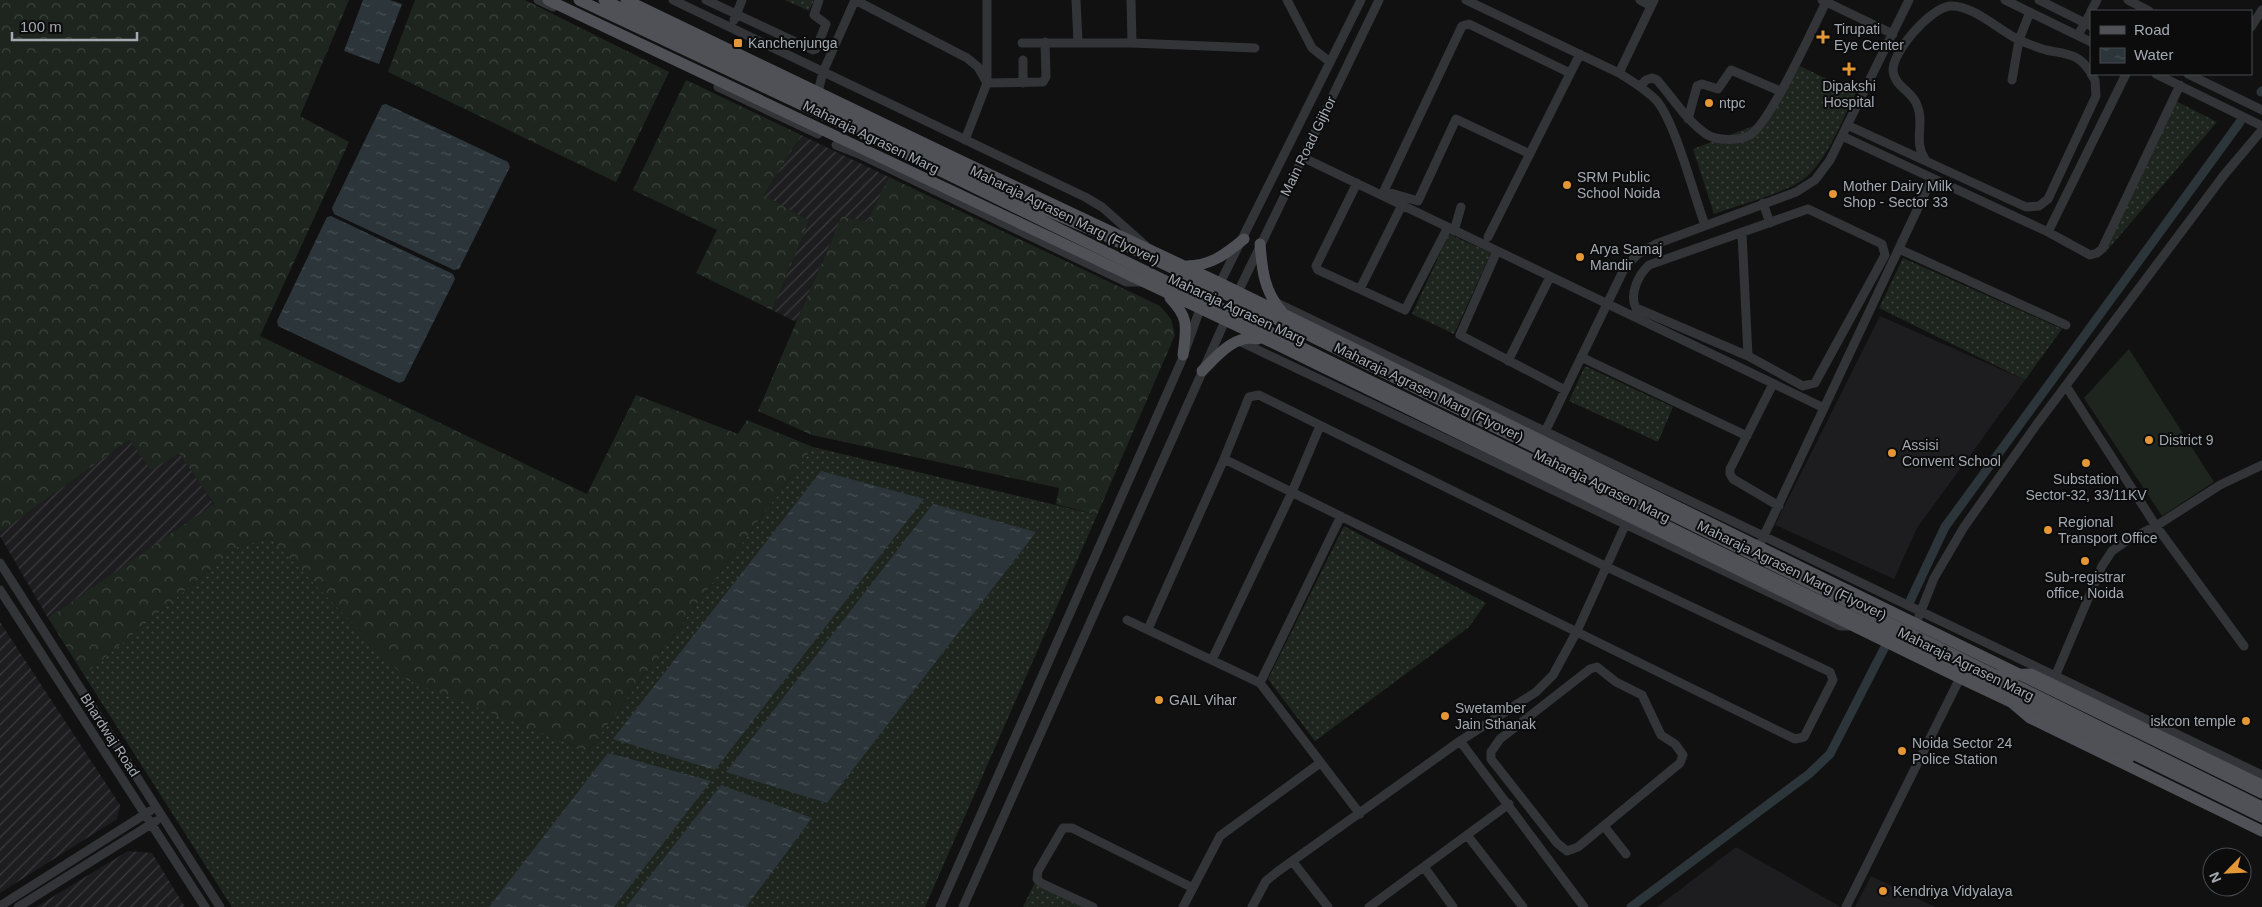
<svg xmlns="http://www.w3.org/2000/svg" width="2262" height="907" viewBox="0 0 2262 907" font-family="Arial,sans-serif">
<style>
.built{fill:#1d1d1f}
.industrial{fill:url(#industrial-furrows)}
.grass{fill:url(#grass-dots)}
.forest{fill:url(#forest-crowns)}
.pitch{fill:#1e251e}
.water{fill:url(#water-ripples)}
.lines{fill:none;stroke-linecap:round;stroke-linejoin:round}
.canal{stroke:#2b353a;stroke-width:9}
.minor{stroke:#323437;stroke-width:9}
.major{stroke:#4f5156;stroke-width:11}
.major-bridge{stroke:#4f5156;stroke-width:11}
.poi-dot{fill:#e69735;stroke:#0c0c0d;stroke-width:2}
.labels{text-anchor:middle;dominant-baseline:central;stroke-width:4;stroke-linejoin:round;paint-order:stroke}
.poi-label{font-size:14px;fill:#a3aab2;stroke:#0c0c0d;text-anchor:start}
.street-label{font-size:14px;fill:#a3aab2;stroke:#0c0c0d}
</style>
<defs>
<pattern id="industrial-furrows" width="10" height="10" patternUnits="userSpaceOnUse" patternTransform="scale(1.25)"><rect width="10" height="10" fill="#1d1d1f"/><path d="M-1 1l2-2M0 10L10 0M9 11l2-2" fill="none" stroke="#3b3b3d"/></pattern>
<pattern id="grass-dots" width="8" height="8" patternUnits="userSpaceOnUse" patternTransform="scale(1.25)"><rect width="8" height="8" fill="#1e251e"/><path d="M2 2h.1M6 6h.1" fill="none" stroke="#3c423c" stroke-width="1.8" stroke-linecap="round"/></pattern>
<pattern id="forest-crowns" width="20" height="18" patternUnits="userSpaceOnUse" patternTransform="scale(1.25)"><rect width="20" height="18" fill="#1e251e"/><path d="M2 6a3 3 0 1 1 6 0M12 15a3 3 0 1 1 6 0" fill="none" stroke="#3c423c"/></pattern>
<pattern id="water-ripples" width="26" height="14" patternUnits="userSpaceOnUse" patternTransform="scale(1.25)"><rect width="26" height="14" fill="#2b353a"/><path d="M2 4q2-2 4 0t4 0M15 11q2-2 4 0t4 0" fill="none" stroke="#475054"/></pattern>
</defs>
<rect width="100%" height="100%" fill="#111112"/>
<path class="built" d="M1880,316L2025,380L1917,528L1894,579L1775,525Z
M1736,847L1839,906V907H1657Z
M1871,876L1935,907H1855Z"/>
<path class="industrial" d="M801,135L889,177L867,222L842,216L796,322L772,310L809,221L764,195Z
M129,440L179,452L214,505L48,618L0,536V532Z
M0,622L120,805L117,819L0,893Z
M128,851L152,853L185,907H36Z"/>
<path class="grass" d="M785,0H814L809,11Z
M1800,66L1856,93C1842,119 1825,168 1798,183C1775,196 1739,205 1714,214L1693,149L1761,123L1773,112Z
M2176,101L2217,122L2104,254Z
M1449,234L1491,253L1454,334L1412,314Z
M1903,258L2062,329L2025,380L1879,308Z
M1585,366L1673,407L1658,442L1569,401Z
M813,447L1097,515L925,907H232L84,675L237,547L270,538L407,679L588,751Z
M1344,526L1486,603L1469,627L1315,741L1268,679Z
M1036,880L1091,907H1023Z"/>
<path class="forest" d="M0,0H349L300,116L349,142L260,336L587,494L636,395L738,434L747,420L813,447L588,751L407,680L270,538L237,547L84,675L48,618L214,504L179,453L151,470L129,440L0,532Z
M415,0H525L669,72L616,182L388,72Z
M686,80L801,135L764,195L809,221L772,310L696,273L717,230L633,190Z
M889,177L1160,306L1171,319L1175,335L1097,515L1056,504L1059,488L812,435L758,411L842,216L867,222Z"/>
<path class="pitch" d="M2129,349L2214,482L2162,516L2084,398Z"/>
<path class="water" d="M363,0H390L402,4L379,64L344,51Z
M386,104L508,162L510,167L459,269L454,270L334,214L332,208L382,105Z
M331,216L453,274L455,279L404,381L399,383L278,326L277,321L327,217Z
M821,471L924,499L715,770L613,739Z
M933,504L1036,532L827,803L726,772Z
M608,753L711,781L614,907H489Z
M721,785L812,818L746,907H626Z"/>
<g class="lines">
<path class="canal" d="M2261,92L2262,91
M1910,601L1945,527L2240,122
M1631,907L1809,774L1830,754L1890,637"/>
<path class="minor" d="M538,0L553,7
M673,0L1085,197L1102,207L1145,245
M706,0L813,50L816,49L826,24L814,15L819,0
M855,0L967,58L978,67L987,83L1043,82L1046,77L1045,42
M1076,0L1078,42
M1287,0L1312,48L1330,62
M1466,0L1619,73C1632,81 1645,89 1656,100C1675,121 1694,196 1705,225
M1640,0L1651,6
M1822,0L1893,34
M2005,0L2091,42
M2039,0L2091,26
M2128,0L2149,11
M2091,11L2097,0
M734,20L742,0
M2251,27L2262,10
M2078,35L2091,12
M1022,43H1132L1131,0
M1132,43L1255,48
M1023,60V83
M1619,73L1654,0
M2156,74L2262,126
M2188,74L2262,110
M2012,80L2019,40L2030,12
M1640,86L1646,80L1652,78L1657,80C1673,98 1686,120 1706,134C1716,141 1740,141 1750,135C1770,123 1813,28 1826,2
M718,87L818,134
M818,92L823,72L855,0
M1688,119L1697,86L1702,84L1718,89L1731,70L1780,91
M1847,125L2026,207L2039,206L2048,199L2096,96L2095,80L2091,74
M1842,136L2048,232L2090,255L2097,253L2102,249L2180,85
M965,140L987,83V0
M836,145L859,154L1126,282H1142
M1302,157L1824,408
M1925,159C1913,142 1925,123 1917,105C1912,91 1895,87 1893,71C1892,52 1930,8 1950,6C1972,4 2001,32 2021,41C2029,44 2038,48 2046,50C2055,52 2067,53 2075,57C2083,61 2086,66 2091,73
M1357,183L1316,266L1318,270L1405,310L1448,227
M1384,191L1418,201L1456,119L1530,154
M1382,195L1462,26L1469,24L1570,73
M1763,203L1770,223
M1808,209L1882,244L1885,255L1815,383L1803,386L1748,356L1636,308C1629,295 1638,275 1649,265Z
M1454,231L1461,207
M2048,232L2126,74
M1742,233L1748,356
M1488,237L1580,54
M1899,249L2066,325
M1497,251L1460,335L1565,390
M1220,283L1361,0
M1360,289L1402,205
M1238,292L1379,0
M1275,302L2262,775
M1239,341L1840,626H1848
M1581,357L1747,436
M1508,361L1550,277
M1773,384L1730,469V474L1733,479L1779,506
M2066,386L2156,526L2244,646
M1543,436L1625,267L1638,254L1656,244L1796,192L1815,180L1830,160L1909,0
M1761,542L1932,178
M0,563L220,907
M0,590L205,907
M1919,616L1934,578L1964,527L2037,424L2224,175L2262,130
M1127,620L1260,683L1360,814
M1148,629L1224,459L1249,397L1259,395L1607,567L1830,672L1833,680L1804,737L1795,739L1224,459
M1212,660L1292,492L1320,426
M1597,667L1616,682L1642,695L1661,735L1675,744L1683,755L1680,763L1578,847L1567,851L1557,843L1491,759V752L1500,739L1590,669Z
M2054,679L2102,566L2112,551L2126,541L2156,526L2220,485L2262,465
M1260,683L1341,516
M1460,741L1584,907
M1604,826L1626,854
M1467,835L1523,907
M1293,862L1328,907
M1424,867L1453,907
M0,906L150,811
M18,907L156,821
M940,907L1181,362L1200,309
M963,907L1225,321
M1093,907L1041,883L1037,879L1038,871L1063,828H1072L1193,888
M1183,907L1220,836L1320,763
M1252,907L1266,881L1277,872L1460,741L1536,692L1553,675L1577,631L1628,519
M1369,907L1509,804
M1846,907L1960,678"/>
<path class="major" d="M548,0L1269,341L1960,678L2129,758
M626,0L957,159L1220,283L2262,793
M1260,244C1262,270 1264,291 1282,312
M1187,266C1211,266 1227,253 1244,239
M1170,298C1190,319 1186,327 1183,355
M1202,371C1217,356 1234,334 1258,339"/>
<path class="major-bridge" d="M579,0L908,155L2262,817
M604,0L1010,195L1108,237L1209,286L2262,807
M1997,675L2031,674L2262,785
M2003,695L2030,718L2262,831"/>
</g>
<g class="poi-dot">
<path d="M1820.5 29.5h5v5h5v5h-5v5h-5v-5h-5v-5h5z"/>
<rect x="733" y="38" width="10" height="10" rx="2.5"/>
<path d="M1846.5 61.5h5v5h5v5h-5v5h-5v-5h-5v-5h5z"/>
<circle cx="1709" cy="103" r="5"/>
<circle cx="1567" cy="185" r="5"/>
<circle cx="1833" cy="194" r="5"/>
<circle cx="1580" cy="257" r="5"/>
<circle cx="2149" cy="440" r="5"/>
<circle cx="1892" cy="453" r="5"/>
<circle cx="2086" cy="463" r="5"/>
<circle cx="2048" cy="530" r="5"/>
<circle cx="2085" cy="561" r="5"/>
<circle cx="1159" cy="700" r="5"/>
<circle cx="1445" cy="716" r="5"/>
<circle cx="2246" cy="721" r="5"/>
<circle cx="1902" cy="751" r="5"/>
<circle cx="1883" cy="891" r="5"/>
</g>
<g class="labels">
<g class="poi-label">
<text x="1834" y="29">Tirupati<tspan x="1834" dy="16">Eye Center</tspan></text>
<text x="748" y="43">Kanchenjunga</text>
<text x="1849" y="86" text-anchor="middle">Dipakshi<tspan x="1849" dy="16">Hospital</tspan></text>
<text x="1719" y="103">ntpc</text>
<text x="1577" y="177">SRM Public<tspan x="1577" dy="16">School Noida</tspan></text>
<text x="1843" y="186">Mother Dairy Milk<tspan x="1843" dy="16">Shop - Sector 33</tspan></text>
<text x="1590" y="249">Arya Samaj<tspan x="1590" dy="16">Mandir</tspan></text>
<text x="2159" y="440">District 9</text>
<text x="1902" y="445">Assisi<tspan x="1902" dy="16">Convent School</tspan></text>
<text x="2086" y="479" text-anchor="middle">Substation<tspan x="2086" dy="16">Sector-32, 33/11KV</tspan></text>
<text x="2058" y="522">Regional<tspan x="2058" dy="16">Transport Office</tspan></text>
<text x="2085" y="577" text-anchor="middle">Sub-registrar<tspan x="2085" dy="16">office, Noida</tspan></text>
<text x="1169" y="700">GAIL Vihar</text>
<text x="1455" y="708">Swetamber<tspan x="1455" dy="16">Jain Sthanak</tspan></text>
<text x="2236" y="721" text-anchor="end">iskcon temple</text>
<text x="1912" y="743">Noida Sector 24<tspan x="1912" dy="16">Police Station</tspan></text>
<text x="1893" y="891">Kendriya Vidyalaya</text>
</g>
<g class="street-label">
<text transform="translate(871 137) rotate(26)">Maharaja Agrasen Marg</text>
<text transform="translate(1308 146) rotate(-64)">Main Road Gijhor</text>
<text transform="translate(1065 215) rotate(26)">Maharaja Agrasen Marg (Flyover)</text>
<text transform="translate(1237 309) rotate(25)">Maharaja Agrasen Marg</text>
<text transform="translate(1429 392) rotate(26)">Maharaja Agrasen Marg (Flyover)</text>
<text transform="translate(1602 486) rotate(26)">Maharaja Agrasen Marg</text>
<text transform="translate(1792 570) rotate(26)">Maharaja Agrasen Marg (Flyover)</text>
<text transform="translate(1966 664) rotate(26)">Maharaja Agrasen Marg</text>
<text transform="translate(110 735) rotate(57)">Bhardwaj Road</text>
</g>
</g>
<rect x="2090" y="10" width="162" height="65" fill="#0c0c0d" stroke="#484b4f"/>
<rect x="2100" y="26" width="25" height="8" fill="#4f5156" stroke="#484b4f"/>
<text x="2134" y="35" font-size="15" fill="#a3aab2">Road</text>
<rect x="2100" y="48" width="25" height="15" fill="url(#water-ripples)" stroke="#484b4f"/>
<text x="2134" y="60" font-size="15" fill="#a3aab2">Water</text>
<g transform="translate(2227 872) rotate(246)"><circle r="24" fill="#0c0c0d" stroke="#484b4f"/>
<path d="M0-4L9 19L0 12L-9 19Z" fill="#e69735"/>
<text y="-8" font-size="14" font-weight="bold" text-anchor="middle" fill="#a3aab2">N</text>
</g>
<path d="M12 32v8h125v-8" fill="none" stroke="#a3aab2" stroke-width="2.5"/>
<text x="20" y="32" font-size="15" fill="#a3aab2" stroke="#0c0c0d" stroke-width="4" paint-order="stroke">100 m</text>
</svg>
